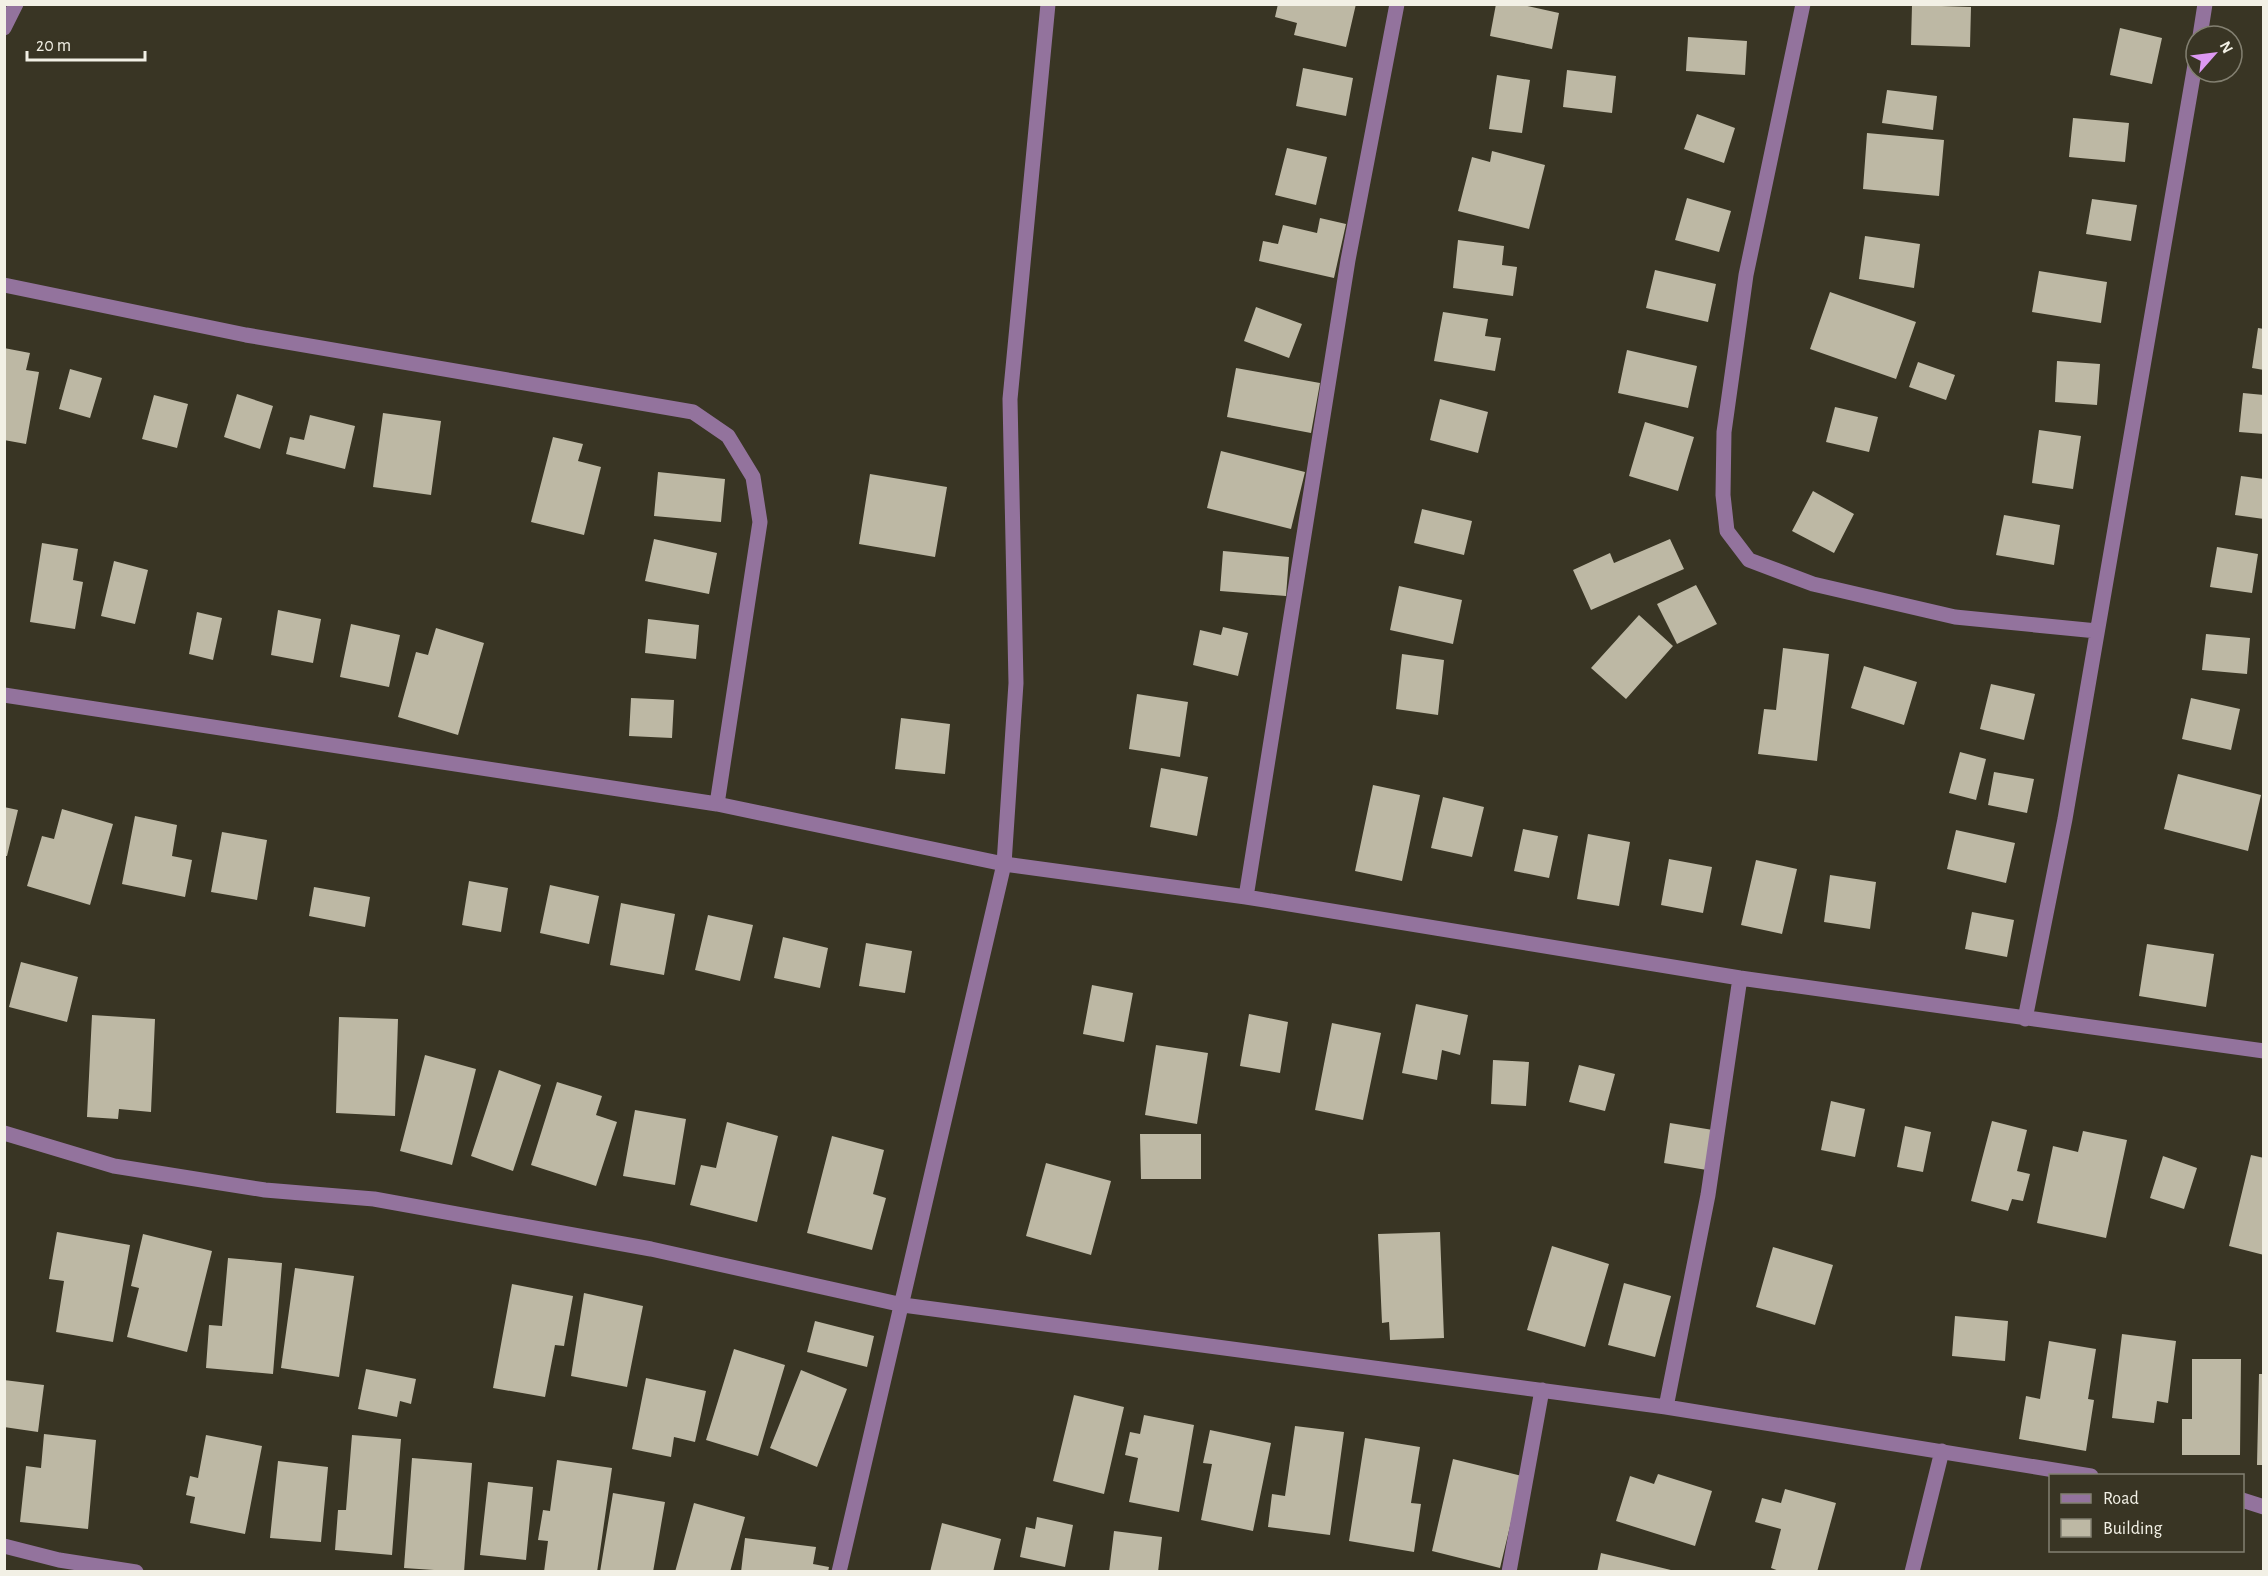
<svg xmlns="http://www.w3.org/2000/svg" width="2268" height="1576" viewBox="0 0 2268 1576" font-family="'Alegreya Sans',sans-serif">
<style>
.building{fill:#bdb8a4}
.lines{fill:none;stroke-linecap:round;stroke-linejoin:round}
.minor{stroke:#93739d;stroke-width:15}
</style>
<rect width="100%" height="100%" fill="#393524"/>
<path class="building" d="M1278,4H1356L1346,47L1294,35L1297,23L1275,17Z
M1496,4H1519L1559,13L1552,49L1490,36Z
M1912,5L1971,7L1970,47L1911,45Z
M2120,28L2162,38L2152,84L2110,75Z
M1688,37L1747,41L1745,75L1686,71Z
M1303,68L1353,78L1346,116L1296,106Z
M1567,70L1616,76L1612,113L1563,107Z
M1497,75L1530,80L1522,133L1489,129Z
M1887,90L1937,96L1933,130L1882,123Z
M1697,114L1735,128L1724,163L1684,149Z
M2073,118L2129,123L2125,162L2069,157Z
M1867,133L1944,140L1939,196L1863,189Z
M1287,148L1327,157L1316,205L1275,195Z
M1492,151L1545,165L1529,229L1458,211L1472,157L1490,162Z
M1687,198L1731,211L1719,252L1675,240Z
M2092,199L2137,205L2131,241L2086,234Z
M1320,218L1346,224L1334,278L1259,261L1263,241L1278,244L1283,225L1317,233Z
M1865,236L1920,244L1914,288L1859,279Z
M1458,240L1504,246L1502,265L1517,267L1513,296L1453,288Z
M1655,270L1716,284L1708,322L1646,308Z
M2039,271L2107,282L2101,323L2032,312Z
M1830,292L1916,322L1896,379L1810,349Z
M1256,307L1302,324L1289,358L1244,341Z
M1443,312L1488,319L1485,336L1501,338L1495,371L1434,361Z
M2258,328L2264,329V370L2252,368Z
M4,348L30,353L26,370L39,372L26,444L4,440Z
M1627,350L1697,366L1688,408L1618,393Z
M2057,361L2100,364L2097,405L2055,402Z
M1918,362L1955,375L1946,400L1909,387Z
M1236,368L1320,383L1311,433L1227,417Z
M70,369L102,378L90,418L59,409Z
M2243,393L2264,395V434L2239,432Z
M237,394L273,406L260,449L224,437Z
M154,395L188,404L177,448L142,439Z
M1440,399L1488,412L1478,453L1430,440Z
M1835,407L1878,417L1869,452L1826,442Z
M383,413L441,421L431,495L373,487Z
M310,415L355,426L345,469L286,454L290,437L304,440Z
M1645,422L1694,437L1678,491L1629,476Z
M2039,430L2081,436L2073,489L2032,483Z
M553,437L583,444L578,461L601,467L584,535L531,522Z
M1221,451L1305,472L1291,529L1207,508Z
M658,472L725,479L721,522L654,516Z
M870,474L947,487L935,557L859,544Z
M2241,476L2264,479V519L2235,515Z
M1813,491L1854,514L1834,553L1792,531Z
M1422,509L1472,521L1464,555L1414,543Z
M2004,515L2060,525L2054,565L1996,555Z
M654,539L717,553L709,594L645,581Z
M1670,539L1684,569L1591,610L1573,570L1610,553L1614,563Z
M42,543L78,549L73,580L83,582L75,629L30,622Z
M2217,547L2258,554L2252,593L2210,587Z
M1223,551L1289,557L1286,596L1220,591Z
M114,561L148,570L135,624L101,616Z
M1696,585L1717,624L1677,644L1657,604Z
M1399,586L1462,600L1453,644L1390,630Z
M278,610L321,619L313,663L271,655Z
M197,612L222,618L213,660L189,654Z
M1639,615L1673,646L1626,699L1591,668Z
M648,619L699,625L696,659L645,653Z
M351,624L400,635L389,687L340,677Z
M1223,627L1248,633L1238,676L1193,665L1200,630L1221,635Z
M436,628L484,643L458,735L398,717L416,652L428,655Z
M2206,634L2250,638L2247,674L2202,670Z
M1783,648L1829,654L1817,761L1758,754L1764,709L1776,710Z
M1402,654L1444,660L1438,715L1396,709Z
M1864,666L1917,682L1904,725L1851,708Z
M1991,684L2035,694L2024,740L1980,729Z
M1137,694L1188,702L1180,757L1129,749Z
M631,698L674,700L672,738L629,736Z
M2191,698L2240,709L2231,750L2182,739Z
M901,718L950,724L945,774L895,769Z
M1960,752L1986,759L1976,800L1949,793Z
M1161,768L1208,777L1197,836L1150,827Z
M1994,772L2034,779L2027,813L1988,805Z
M2178,774L2261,795L2248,851L2164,829Z
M1373,785L1420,795L1402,881L1355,871Z
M1443,797L1484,807L1472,857L1431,848Z
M4,807L18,810L7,856H4Z
M62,809L113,824L90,905L27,886L42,836L54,839Z
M135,816L177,825L172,856L192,860L185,897L122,884Z
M1523,829L1558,836L1549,878L1514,871Z
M1956,830L2015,843L2006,883L1947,869Z
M222,832L267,840L257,900L211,892Z
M1588,834L1630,842L1619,906L1577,899Z
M1669,859L1712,867L1703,913L1661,905Z
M1756,860L1797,869L1782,934L1741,925Z
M1830,875L1876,882L1870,929L1824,922Z
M469,881L508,888L501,932L462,925Z
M550,885L599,896L589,944L540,933Z
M314,887L370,897L365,927L309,916Z
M621,903L675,914L664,975L610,965Z
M1972,912L2014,920L2007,957L1965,949Z
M708,915L753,925L740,981L695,970Z
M783,937L828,948L820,988L774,978Z
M866,943L912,951L905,993L859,986Z
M2147,944L2214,954L2206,1007L2139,996Z
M21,962L78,977L67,1022L9,1007Z
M1092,985L1133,993L1124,1042L1083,1034Z
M1416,1004L1468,1015L1460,1055L1442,1050L1437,1080L1402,1073Z
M1249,1014L1288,1022L1280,1073L1240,1066Z
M92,1015L155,1019L151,1112L119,1109L118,1119L87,1117Z
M339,1017L398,1019L395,1116L336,1113Z
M1332,1023L1381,1033L1363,1120L1315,1110Z
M1156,1045L1208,1053L1197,1124L1145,1115Z
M425,1055L476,1069L452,1165L400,1151Z
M1493,1060L1529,1062L1526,1106L1491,1104Z
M1579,1065L1615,1074L1605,1111L1569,1102Z
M499,1070L541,1085L513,1171L471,1156Z
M557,1082L602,1096L596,1115L617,1122L596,1186L531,1165Z
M1831,1101L1865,1109L1855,1157L1821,1150Z
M635,1110L686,1119L675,1185L623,1176Z
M1992,1121L2027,1130L2017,1171L2030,1174L2023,1201L2012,1199L2008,1211L1971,1201Z
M727,1122L778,1136L757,1222L690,1205L701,1165L716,1168Z
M1670,1123L1713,1130L1707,1170L1664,1163Z
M1905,1126L1931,1132L1923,1172L1897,1167Z
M2083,1131L2127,1140L2106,1238L2037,1223L2053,1146L2078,1152Z
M1140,1134H1201V1179H1141Z
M832,1136L884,1150L873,1194L886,1198L872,1250L807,1233Z
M2251,1155L2264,1158V1255L2229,1246Z
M2163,1156L2197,1168L2184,1209L2150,1198Z
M1046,1163L1111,1181L1091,1255L1026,1236Z
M57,1232L130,1245L113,1342L56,1332L64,1281L49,1279Z
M1440,1232L1444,1338L1390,1340L1389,1322L1382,1323L1378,1234Z
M143,1234L212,1251L187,1352L127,1337L139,1288L131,1286Z
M1552,1246L1609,1264L1585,1347L1527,1330Z
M1773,1247L1833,1265L1815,1325L1756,1307Z
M228,1258L282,1263L273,1374L206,1368L209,1325L222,1326Z
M295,1268L354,1276L339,1377L281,1368Z
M1624,1283L1671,1296L1655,1357L1608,1345Z
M512,1284L573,1296L564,1346L555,1345L545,1397L493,1388Z
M584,1293L643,1306L627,1387L571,1376Z
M1955,1316L2008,1321L2005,1361L1952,1356Z
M815,1321L874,1336L867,1367L807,1352Z
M2122,1334L2176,1341L2168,1403L2157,1401L2154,1423L2112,1418Z
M2049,1341L2096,1349L2088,1399L2094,1400L2086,1451L2019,1439L2026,1396L2040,1399Z
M734,1349L785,1365L758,1456L706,1440Z
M2192,1359H2241L2240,1455H2182V1419H2192Z
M366,1369L416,1379L411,1404L400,1401L397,1417L358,1409Z
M801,1370L847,1389L817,1467L770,1448Z
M2259,1374H2264V1465H2257Z
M646,1378L706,1391L695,1442L674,1437L671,1457L632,1449Z
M4,1380L44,1385L38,1432L4,1427Z
M1074,1395L1124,1407L1104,1494L1053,1481Z
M1144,1415L1194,1425L1179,1512L1129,1502L1138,1458L1125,1455L1130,1432L1140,1434Z
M1295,1426L1344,1432L1330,1535L1268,1527L1272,1494L1285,1496Z
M1210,1430L1271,1443L1253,1531L1201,1520L1212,1464L1203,1463Z
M44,1434L96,1440L88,1529L20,1522L26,1466L41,1468Z
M206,1435L262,1446L245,1534L190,1523L195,1497L186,1495L190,1476L198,1478Z
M352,1435L401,1439L392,1555L335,1550L338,1510H346Z
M1365,1438L1420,1447L1411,1503L1421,1504L1414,1552L1349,1541Z
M412,1458L472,1463L464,1572L404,1568Z
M1453,1459L1522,1476L1500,1568L1432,1551Z
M557,1460L612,1468L597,1572H544L548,1541L538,1540L543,1510L550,1511Z
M278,1461L328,1467L321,1542L270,1538Z
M1658,1474L1712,1491L1695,1546L1616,1521L1630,1476L1654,1484Z
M488,1482L533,1487L526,1560L480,1555Z
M1785,1489L1836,1503L1817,1572H1782L1771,1568L1781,1529L1755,1522L1762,1498L1781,1503Z
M613,1493L665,1502L653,1572H600Z
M694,1503L745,1517L730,1572H675Z
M1037,1517L1073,1525L1065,1567L1020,1557L1026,1527L1035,1529Z
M942,1523L1001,1539L993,1572H930Z
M1114,1531L1162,1537L1158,1572H1109Z
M745,1538L816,1547L813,1564L829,1567L828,1572H741Z
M1601,1553L1675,1571V1572H1597Z"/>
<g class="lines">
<path class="minor" d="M1803,4L1746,275L1724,432L1723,495L1727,531L1749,560L1813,584L1955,617L2097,631
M4,28L16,4
M2200,36L2205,4
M4,285L246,335L693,412L728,436L753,477L760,522L717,804
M4,695L717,804L1004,864L1246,897L1740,978L2264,1051
M1246,897L1348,260L1397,4
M2025,1019L2065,819L2196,59
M4,1133L114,1166L265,1190L374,1199L651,1249L903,1305L1666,1407L2091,1476
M1666,1407L1708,1195L1740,978
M2242,1500L2264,1507
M4,1546L59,1560L136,1572
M839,1572L1004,864L1016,683L1010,399L1048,4
M1509,1572L1542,1390
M1912,1572L1942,1451"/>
</g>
<rect width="2268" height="1576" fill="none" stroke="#f2f0e5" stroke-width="12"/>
<rect x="2049" y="1474" width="195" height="78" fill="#393524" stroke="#838071" stroke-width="1.5"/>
<rect x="2061" y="1494" width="30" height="9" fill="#93739d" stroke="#838071" stroke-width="1.5"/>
<text x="2103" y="1504" font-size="18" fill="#f2f0e5">Road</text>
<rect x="2061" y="1519" width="30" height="18" fill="#bdb8a4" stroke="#838071" stroke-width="1.5"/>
<text x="2103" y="1534" font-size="18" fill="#f2f0e5">Building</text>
<g transform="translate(2214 54) rotate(62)"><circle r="28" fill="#393524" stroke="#838071" stroke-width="1.5"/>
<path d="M0-4.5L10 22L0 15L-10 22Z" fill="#dd99f3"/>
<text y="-9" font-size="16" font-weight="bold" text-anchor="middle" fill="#f2f0e5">N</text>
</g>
<path d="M27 51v9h118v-9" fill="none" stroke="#f2f0e5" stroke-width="3"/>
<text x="36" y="51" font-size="18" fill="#f2f0e5" stroke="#393524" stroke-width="4.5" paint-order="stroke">20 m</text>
</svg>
